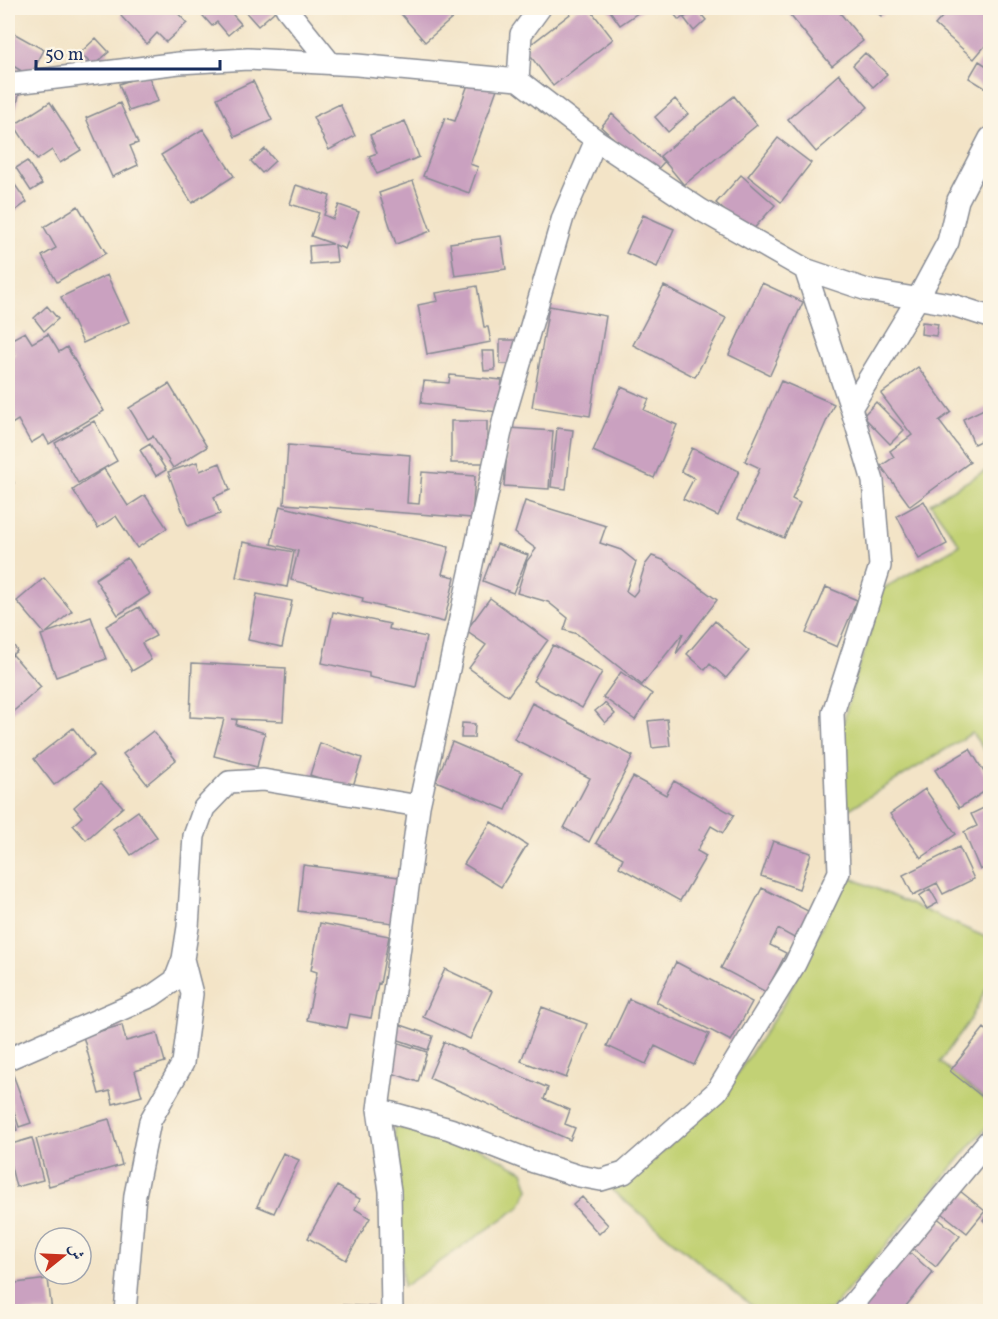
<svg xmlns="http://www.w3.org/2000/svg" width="998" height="1319" viewBox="0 0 998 1319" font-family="Vollkorn,Amiri,serif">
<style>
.grass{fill:#c2d174;stroke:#6e8069;stroke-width:1.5}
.building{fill:#caa1c0}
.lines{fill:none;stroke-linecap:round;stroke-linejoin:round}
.minor-casing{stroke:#878a92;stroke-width:24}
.minor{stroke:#fff;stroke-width:21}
</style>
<rect width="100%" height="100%" fill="#fcf5e5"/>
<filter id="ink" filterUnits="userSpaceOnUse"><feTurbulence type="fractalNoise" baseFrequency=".0167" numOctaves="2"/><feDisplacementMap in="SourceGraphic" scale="12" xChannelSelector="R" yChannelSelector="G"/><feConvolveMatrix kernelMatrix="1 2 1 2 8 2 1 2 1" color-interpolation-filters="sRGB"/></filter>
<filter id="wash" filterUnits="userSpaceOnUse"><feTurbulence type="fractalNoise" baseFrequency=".008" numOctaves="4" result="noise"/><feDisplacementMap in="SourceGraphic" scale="24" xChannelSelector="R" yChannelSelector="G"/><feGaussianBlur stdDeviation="1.35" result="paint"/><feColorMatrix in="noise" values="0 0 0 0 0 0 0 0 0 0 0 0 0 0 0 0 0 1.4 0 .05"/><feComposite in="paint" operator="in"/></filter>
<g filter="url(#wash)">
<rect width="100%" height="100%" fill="#f3e4c7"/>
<path class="grass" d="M990,468V758L972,733L843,813L841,732L854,680L867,643L882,589L960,545L930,503Z
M847,876L990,939V981L970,1020L940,1062L990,1104V1123L830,1311H758L608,1187L633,1179L723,1095L781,1008Z
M394,1127L470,1143L523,1171L529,1189L520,1207L403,1287Z"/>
<g id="blocks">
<path class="building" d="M8,8H17L11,15L8,13Z
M129,8H173L187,23L166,42L157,33L147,44L121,16Z
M196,8H227L241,24L228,35L217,22L212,26Z
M242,8H272L275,11L258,26Z
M396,8H458L461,11L425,42Z
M466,8H481L471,15Z
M578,8H589L613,39L553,86L525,49Z
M608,8H645L620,25Z
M669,8H695L679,20Z
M696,8L706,20L694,31L684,18Z
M799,8H836L863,41L832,66L790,15Z
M872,8H889L881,16Z
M950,8H990V40L974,59L935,25Z
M8,30L44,50L30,76L8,63Z
M96,38L109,52L93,66L80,53Z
M865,53L887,74L873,87L853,65Z
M979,61L990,68V91L969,78Z
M148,74L158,101L129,111L119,84Z
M839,74L868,107L816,152L788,119Z
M471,76L498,86L470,164L478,167L469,193L423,176L445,118L455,121Z
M253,81L272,120L235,137L217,98Z
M8,86L20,89L15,115L8,113Z
M734,96L757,125L684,185L660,156Z
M675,99L688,114L668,132L655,117Z
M50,102L81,150L60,163L52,150L37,160L14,125Z
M120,103L138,143L130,146L138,165L112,177L86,118Z
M340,104L355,136L329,150L313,117Z
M612,114L664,162L653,174L601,127Z
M405,121L419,157L377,174L369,156L377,153L370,135Z
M203,129L234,176L192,203L161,155Z
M778,138L811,163L781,202L748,176Z
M265,149L275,161L262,173L251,161Z
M27,161L42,184L31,191L16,168Z
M8,175L27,202L8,216Z
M741,175L775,205L750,233L716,203Z
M413,181L431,231L396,244L379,193Z
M296,185L330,196L324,215L333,219L339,205L359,212L345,249L335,245L337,262L310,264L309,246L333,244L311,236L319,213L290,204Z
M78,206L106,253L57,282L42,256L56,248L44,227Z
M643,215L674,229L657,267L626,253Z
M501,236L506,269L455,276L450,243Z
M107,275L129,322L83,343L61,297Z
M762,283L803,302L770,375L729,355Z
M477,286L484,327H488L491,342L427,354L418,305L438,301L436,293Z
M664,286L726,318L695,377L633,345Z
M47,306L58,319L44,331L34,318Z
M549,306L606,316L590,416L532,407Z
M922,322L938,324L936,336L921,334Z
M25,332L32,343L48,334L59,352L67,347L104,411L49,444L44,435L31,443L18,420L10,425L8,421V358L15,354L8,341Z
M500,340H517L516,364H500Z
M482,351H494L495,370L484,371Z
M918,367L951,412L939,421L970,462L910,506L881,466L894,457L890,451L912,435L881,394Z
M450,375L502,380L498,412L421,403L424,381L449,383Z
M781,381L834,404L792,499L800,503L784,538L738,518L760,468L745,461Z
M169,384L207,447L173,468L153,436L148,439L129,408Z
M621,387L649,399L644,410L677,425L654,478L593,451Z
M876,402L904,430L890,444L863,416Z
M990,406V436L974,444L963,419Z
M94,421L117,461L78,483L55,443Z
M451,421H487V463H451Z
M509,428L553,431L549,489L504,486Z
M557,428L573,430L566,489L551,487Z
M150,444L166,470L156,476L140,450Z
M288,445L410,455L407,503L419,504L422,472L475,476L472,518L284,504Z
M692,448L739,471L718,516L683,499L694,478L681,471Z
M197,462L200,471L220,463L230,490L214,497L220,514L188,526L168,472Z
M8,469L14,483L8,486Z
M104,469L128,506L145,495L167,528L137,548L116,516L98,528L73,490Z
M525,501L606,526L600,543L621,550L636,562L626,591L633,596L637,591L645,565L652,556L663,560L717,600L676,654L683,633L642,685L577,634L564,630L568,618L548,602L517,593L527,561L536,549L515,533Z
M924,501L947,544L919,559L897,516Z
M280,506L449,547L442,574L455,577L444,622L362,602L363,598L291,580L298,551L271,544Z
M243,542L294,552L287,587L236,577Z
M497,544L528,555L513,593L483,581Z
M127,558L150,594L118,615L95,579Z
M44,578L72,611L46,633L91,617L106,659L56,677L41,635L45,634L17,601Z
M826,587L857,600L837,647L806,633Z
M257,594L292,601L282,647L248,640Z
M490,598L548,640L508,696L469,668L486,645L466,631Z
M139,607L156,636L142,643L151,660L132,671L106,626Z
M333,612L390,624L389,629L426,637L416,687L369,677V673L322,663Z
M715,621L749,651L726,678L710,664L705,670L687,654Z
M8,635L17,651L8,657Z
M553,645L602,672L582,708L533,681Z
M13,655L41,687L8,716V659Z
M192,663L286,668L283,721L232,719L237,720L236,725L265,733L257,767L214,756L224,719L190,717Z
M621,672L652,694L635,720L603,697Z
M532,703L633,756L589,842L564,828L590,778L514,739Z
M605,703L615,714L605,723L595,711Z
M667,719L670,746L652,748L648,721Z
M462,723L475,724L474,738H461Z
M73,728L94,755L54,785L34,759Z
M153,731L176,760L147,784L123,754Z
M452,742L522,772L506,810L436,781Z
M320,743L362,758L352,789L310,775Z
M970,749L990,782V788L959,808L935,770Z
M633,777L666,795L674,781L734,815L723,833L711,826L697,851L706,856L680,901L619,867L623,858L596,843Z
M101,783L123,807L86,840L73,825L82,817L74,807Z
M925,789L956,834L921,858L890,814Z
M990,805V865L980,870L964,832L977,826L971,814Z
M138,811L157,837L131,855L113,829Z
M491,822L527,845L501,887L464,864Z
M773,841L811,853L799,889L761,876Z
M959,847L974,879L943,894L937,883L913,895L903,875Z
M303,865L399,877L393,923L298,911Z
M762,888L810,912L796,939L778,929L770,945L786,953L766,992L721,968Z
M930,889L938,903L927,909L919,896Z
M320,923L389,936L380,984L378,983L371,1018L350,1014L347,1028L307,1020L317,972L311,970Z
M676,962L752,1002L731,1041L656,1002Z
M445,969L492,991L470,1039L423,1017Z
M629,999L709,1034L694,1065L655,1046L646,1064L607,1046Z
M542,1007L587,1024L566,1078L521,1061Z
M398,1024L433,1036L428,1050L393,1038Z
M122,1025L126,1041L157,1033L165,1062L135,1071L142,1096L113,1104L110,1091L99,1094L83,1036Z
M984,1028L990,1033V1103L950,1071Z
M393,1041L427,1052L418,1082L383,1070Z
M444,1042L548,1088L544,1099L570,1110L565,1124L575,1128L570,1140L429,1078Z
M12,1072L31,1123L19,1127L8,1093V1073Z
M8,1100L17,1130L8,1133Z
M109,1119L122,1165L49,1186L36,1139Z
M32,1138L43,1180L16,1187L8,1155V1145Z
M283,1153L299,1160L274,1213L257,1206Z
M337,1186L360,1199L355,1209L370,1218L346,1260L308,1238Z
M960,1191L985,1211L967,1233L942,1213Z
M582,1197L608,1225L599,1234L573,1205Z
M990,1212V1227L983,1220Z
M935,1216L960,1236L936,1267L911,1247Z
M908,1251L933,1273L901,1312H857Z
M48,1279L52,1312H8V1284Z
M342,1305L375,1307V1312H341Z"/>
</g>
</g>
<g filter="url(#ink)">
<use href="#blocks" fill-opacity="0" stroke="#878a92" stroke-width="1.5"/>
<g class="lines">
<defs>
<path id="minor" d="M286,8L331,64
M540,8L521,34L518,80L596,140L701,210L805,269L867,290L950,304L990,317
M8,82L15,83L179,63L248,59L357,65L518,80
M805,269L851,408
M8,1059L152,996L175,980L183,959L188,927L194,836L204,808L229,782L263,780L419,806
M378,1109L450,1129L534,1162L579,1176L601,1180L624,1173L717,1091L795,964L839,872L833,713L880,566L873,481L851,408L918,298L948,242L958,200L990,138
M125,1312L135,1195L150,1121L183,1063L192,994L183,959
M392,1312L390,1191L378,1109L419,806L504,418L563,217L596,140
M846,1312L990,1139"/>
</defs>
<use href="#minor" class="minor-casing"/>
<use href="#minor" class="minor"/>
</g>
</g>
<rect width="998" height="1319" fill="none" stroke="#fcf5e5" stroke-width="30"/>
<g transform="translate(63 1256) rotate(72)"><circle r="28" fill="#fcf5e5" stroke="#a2a6af" stroke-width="1.5"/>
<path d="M0-4.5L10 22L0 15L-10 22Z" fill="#c8321e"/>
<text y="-9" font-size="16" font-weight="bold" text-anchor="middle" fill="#1b2f5e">ش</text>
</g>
<path d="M36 60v9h184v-9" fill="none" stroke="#1b2f5e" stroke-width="3"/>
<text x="45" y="60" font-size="18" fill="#1b2f5e" stroke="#fcf5e5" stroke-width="4.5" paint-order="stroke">50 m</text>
</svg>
